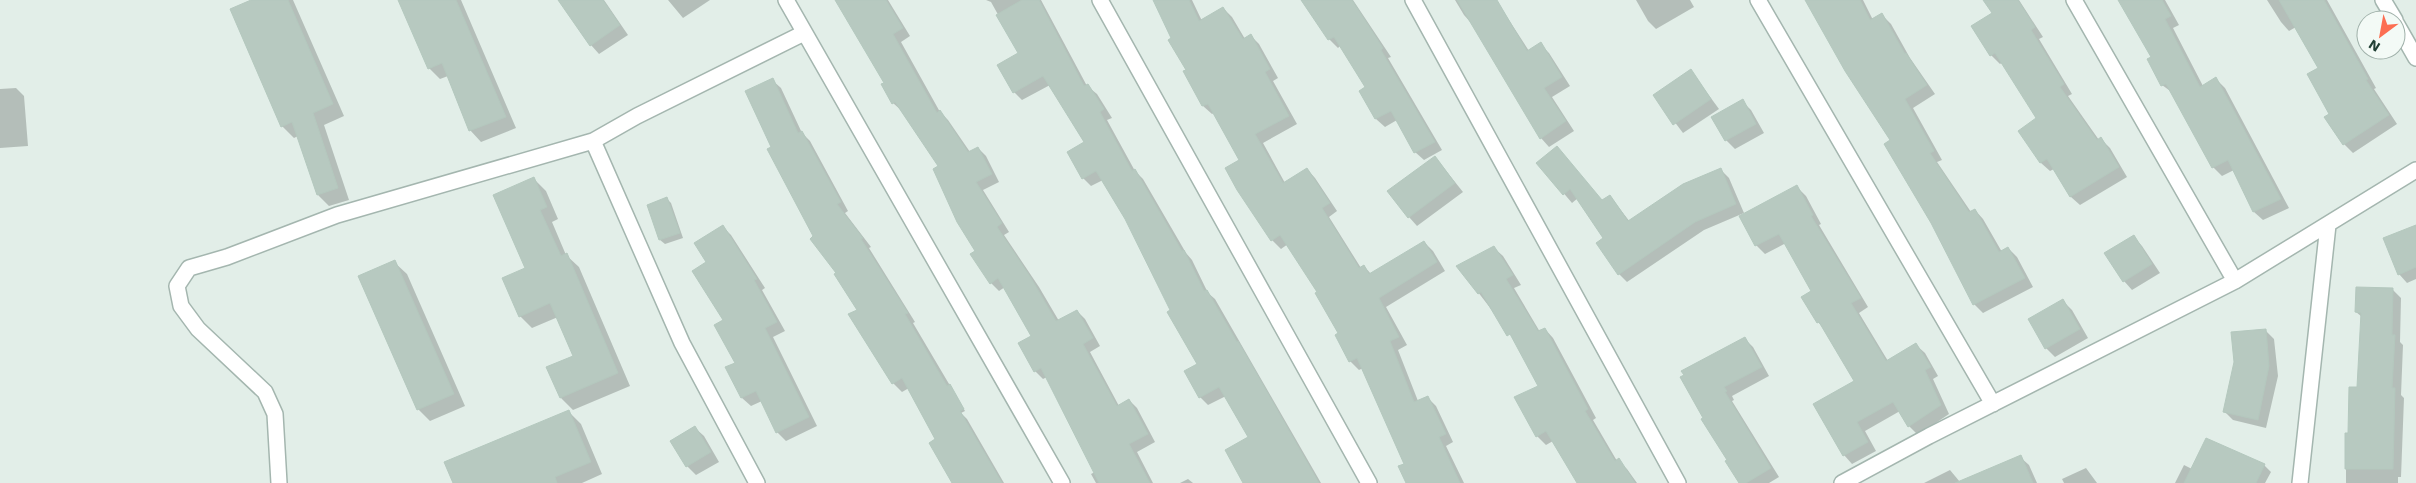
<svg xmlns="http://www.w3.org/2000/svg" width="2416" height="483" viewBox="0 0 2416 483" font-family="'Work Sans',sans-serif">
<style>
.shadow{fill:#0003}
.building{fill:#b7c9c0;stroke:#b4c8be}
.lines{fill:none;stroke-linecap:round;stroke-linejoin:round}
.street-casing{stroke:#a4b6af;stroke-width:18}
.street{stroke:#fff;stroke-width:15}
</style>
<rect width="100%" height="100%" fill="#e2eee8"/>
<path class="shadow" d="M254,0H293L344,116L324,125L349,200L329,206L318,195L298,136L294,138L282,126Z
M399,0H461L516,128L481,142L470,130L448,76L440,79L429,68Z
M559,0H604L628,35L599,54L591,45Z
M668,0H710L683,18Z
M837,0H888L910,36L901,42L940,112L948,120L970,152L978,148L986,156L999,182L983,190L1009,232L1004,235L1039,287L1059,321L1077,311L1085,319L1100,346L1090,352L1119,406L1129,400L1137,408L1155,442L1137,452L1153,483H1096L1091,474L1095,472L1047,377L1043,379L1035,371L1033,336L1005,287L999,291L991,283L940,167L902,111L893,103L886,83Z
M986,0H1041L1087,86L1097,94L1112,118L1107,120L1135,171L1143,179L1186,253L1192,260L1208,293L1215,299L1321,483H1245L1250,438L1226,396L1208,405L1200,397L1198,365L1126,219L1103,180L1091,186L1083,178L1085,143L1050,85L1022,100L1014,92L1020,54L991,2Z
M1154,0H1192L1202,21L1223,8L1232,17L1245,39L1251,36L1259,44L1278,78L1273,81L1297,124L1263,143L1285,183L1307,169L1315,178L1337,211L1329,217L1361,268L1364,266L1371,274L1424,242L1433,251L1445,271L1386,307L1407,345L1398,350L1418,401L1427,397L1436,406L1453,442L1446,446L1464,483H1407L1406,464L1363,368L1359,370L1350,361L1340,333L1318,293L1288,244L1281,249L1272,240L1238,189L1241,160L1214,113L1212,114L1203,106Z
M1310,0H1353L1391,57L1388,58L1442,150L1424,160L1415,152L1397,120L1385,127L1376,119L1361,91L1367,88L1341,45L1338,48L1329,39L1308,8Z
M1455,0H1496L1529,51L1540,44L1549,53L1570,86L1552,97L1574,131L1549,147L1541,138L1472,24L1464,15Z
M1636,0H1690L1694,7L1656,29L1648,21Z
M1807,0H1863L1873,20L1882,15L1891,24L1910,58L1935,94L1913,108L1942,160L1937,162L1971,212L1975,210L1983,219L2002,252L2008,248L2017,257L2033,287L1983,313L1974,304L1892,141Z
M1985,0H2019L2043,37L2039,39L2072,94L2068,96L2099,140L2101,139L2110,148L2127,177L2080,205L2071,197L2054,169L2050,171L2041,163L2020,131L2037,119L2003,62L2000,64L1991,55L1973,27L1994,13Z
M2120,0H2165L2179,25L2173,28L2203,86L2216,79L2225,88L2289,208L2263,220L2254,212L2234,170L2222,176L2213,167L2173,93L2162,85L2153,58Z
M2267,0H2327L2376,88L2374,89L2397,124L2353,153L2344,144L2331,114L2320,68L2296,27L2289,31L2281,22Z
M1691,71L1719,109L1683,133L1655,96Z
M772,80L781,88L802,133L810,141L848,211L845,213L871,247L869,248L915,322L913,323L965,411L961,413L967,419L1004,483H954L936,440L909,388L902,392L893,383L869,344L859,310L815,237L772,148Z
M16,88L24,96L28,146L0,148V89Z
M1742,101L1751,110L1764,133L1735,149L1726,140Z
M1557,148L1602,201L1610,196L1630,222L1721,170L1729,178L1744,213L1704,230L1627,282L1619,274L1604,239L1578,198L1572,203L1538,163Z
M1435,157L1463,192L1417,226L1409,217Z
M534,179L546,191L558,219L552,222L566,255L579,267L630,386L573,410L561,398L548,368L575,356L558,317L532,328L520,316Z
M1797,187L1806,196L1821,224L1819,225L1868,307L1859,313L1888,361L1916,345L1925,353L1938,376L1933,379L1949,414L1918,435L1909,426L1900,411L1865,431L1876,451L1852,464L1844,455L1855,381L1825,330L1818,322L1813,291L1786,243L1765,254L1756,245Z
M667,199L671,203L683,238L665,244L660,240Z
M2416,226V279L2407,283L2399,274Z
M723,227L731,235L765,288L762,290L785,331L773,337L817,426L786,441L777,432L762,401L751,406L742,398L727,368L737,363L708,263Z
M2134,237L2142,246L2160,273L2132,290L2124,281Z
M1494,248L1503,256L1521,285L1514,288L1540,332L1545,329L1553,338L1596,418L1593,420L1617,461L1627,469L1637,483H1578L1553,441L1546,445L1537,436L1540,386L1517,343L1458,266Z
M394,262L407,274L465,406L430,421L418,409Z
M2392,289L2401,298L2400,342L2403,345L2401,395L2404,398L2401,477H2398V483H2346V434H2350L2358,388L2362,317L2356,312Z
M2063,301L2072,310L2088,338L2055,357L2046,348Z
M2265,330L2274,339L2278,376L2266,428L2233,420L2224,411L2235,362Z
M1744,338L1753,347L1769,376L1732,396L1734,400L1732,401L1779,477L1769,483H1741L1729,460L1703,420Z
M569,412L581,424L602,474L582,483H454Z
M695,428L704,436L719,462L696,475L687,466Z
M2020,457L2029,465L2037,483H1924L1950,470L1960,482Z
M2184,465L2192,469L2264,465L2271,472L2265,483H2175Z
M2086,468L2097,483H2064L2062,479Z
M1188,479L1193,483H1180Z"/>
<path class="building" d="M251,0H288L333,104L313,113L338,188L317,195L292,122L281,127L230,9Z
M398,0H456L506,117L469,131L442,63L428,69Z
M558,0H603L620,25L590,46Z
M835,0H886L903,28L893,34L937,113L940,110L968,152L978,147L992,174L976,182L1002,223L997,227L1031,278L1056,321L1077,310L1093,338L1083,344L1117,406L1129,399L1148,434L1129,444L1150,483H1099L1041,368L1034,372L1018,343L1031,336L998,278L990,284L970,254L975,251L957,222L933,169L938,166L895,102L892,104L881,84L884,83Z
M1022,0H1039L1084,86L1088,84L1104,109L1100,112L1132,171L1135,169L1182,251L1184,250L1204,291L1207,290L1237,342L1238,341L1319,483H1243L1225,450L1248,437L1219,387L1199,398L1184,371L1197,364L1167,312L1170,310L1125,219L1096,171L1082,179L1067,152L1084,142L1043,76L1013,93L997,65L1018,53L996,15Z
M1153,0H1189L1199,21L1223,7L1243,39L1251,34L1270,69L1265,72L1289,116L1255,134L1283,183L1307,168L1330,203L1322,208L1359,268L1364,265L1369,274L1424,241L1437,262L1379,298L1399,337L1390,341L1414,402L1428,396L1446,434L1439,437L1460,483H1406L1398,466L1404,464L1357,358L1349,362L1335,335L1338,333L1315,293L1317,292L1280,235L1271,241L1237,190L1225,168L1239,160L1208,104L1202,106L1183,71L1186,70L1168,40L1171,38Z
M1301,0H1352L1383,48L1381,50L1435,142L1414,153L1391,111L1375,119L1359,91L1365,87L1334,37L1328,40Z
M1457,0H1497L1527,51L1541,42L1562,77L1544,88L1566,121L1540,139Z
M1805,0H1860L1870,20L1882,13L1905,54L1906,53L1927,85L1905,99L1934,151L1930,153L1969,212L1975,209L1999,252L2008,247L2025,278L1973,305L1931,223L1884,144L1890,140L1845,71Z
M1983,0H2018L2035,27L2031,30L2064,84L2060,87L2097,140L2101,137L2119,167L2070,197L2047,159L2040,163L2018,131L2036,118L1995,53L1990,56L1971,26L1992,13Z
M2118,0H2162L2171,16L2165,19L2200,87L2216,77L2281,199L2253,212L2228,160L2212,168L2166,84L2161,86L2147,59L2151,57Z
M2279,0H2324L2368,79L2366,80L2389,115L2343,145L2324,117L2329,114L2307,74L2318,68Z
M1691,69L1711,99L1673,125L1653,95Z
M773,78L798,133L802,131L841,202L837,204L863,238L861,239L908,313L905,314L947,386L950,384L964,409L960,411L1002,483H952L929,443L935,439L902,378L892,384L848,314L857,310L834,274L836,273L810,239L813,236L767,149L771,147L745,91Z
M1743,99L1756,124L1725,141L1711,117Z
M1557,146L1602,200L1610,195L1628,221L1683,184L1721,168L1736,204L1695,222L1618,275L1596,243L1603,238L1570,189L1563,195L1536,163Z
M1435,156L1455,183L1408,218L1387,191Z
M534,177L547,207L540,210L561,256L567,253L618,373L560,398L546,367L573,356L550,303L519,317L502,278L525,268L493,195Z
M1797,185L1813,215L1811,216L1861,298L1851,303L1886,361L1916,343L1931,367L1925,370L1941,405L1908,427L1893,402L1857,422L1868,442L1843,456L1813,404L1854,381L1819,322L1817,323L1801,297L1811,291L1779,234L1755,246L1739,216Z
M667,197L680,233L659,240L647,205Z
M723,225L757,279L754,280L777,322L765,328L809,417L776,433L756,391L741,398L725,367L735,363L714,325L723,320L692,271L706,262L694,243Z
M2416,225V267L2398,275L2383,238Z
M2134,235L2152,264L2123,282L2104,253Z
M1494,246L1513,275L1506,279L1538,331L1545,328L1588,409L1585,411L1615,461L1619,458L1635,483H1577L1546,431L1536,437L1514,397L1538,386L1510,334L1507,336L1481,292L1478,294L1456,266Z
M395,260L454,394L417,410L358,276Z
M2356,287L2393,288L2392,335H2395L2392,388H2395L2393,469H2345V433H2348L2349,387H2357L2361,313L2355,312Z
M2063,299L2080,329L2045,349L2028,319Z
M2266,329L2269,366L2258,420L2223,412L2234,362L2231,332Z
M1745,337L1762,367L1724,387L1727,391L1725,392L1771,468L1746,483H1739L1725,461L1727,460L1701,419L1703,418L1680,377L1684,375L1681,371Z
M569,410L591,462L555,477L557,483H453L444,462Z
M695,426L711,452L686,467L670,441Z
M2206,438L2265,464L2256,483H2184Z
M2021,455L2033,483H1955Z"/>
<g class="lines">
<defs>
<path id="street" d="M786,0L1062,483
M1100,0L1369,483
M1413,0L1678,483
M1758,0L1993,404
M2074,0L2235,281
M2383,0L2395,20
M2396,23L2416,58
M593,141L682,343L757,483
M279,483L275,414L265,392L198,329L181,306L177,286L189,268L227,257L337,215L593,141L637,116L804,33
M1842,483L1929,436L2235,281L2416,170
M2300,483L2328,225"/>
</defs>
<use href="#street" class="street-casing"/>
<use href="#street" class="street"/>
</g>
<g transform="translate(2381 35) rotate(212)"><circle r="24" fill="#f3faf6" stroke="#9fb0a9"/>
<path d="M0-4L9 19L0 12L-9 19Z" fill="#fc6e52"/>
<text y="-8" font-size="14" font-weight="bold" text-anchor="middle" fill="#214035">N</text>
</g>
</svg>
